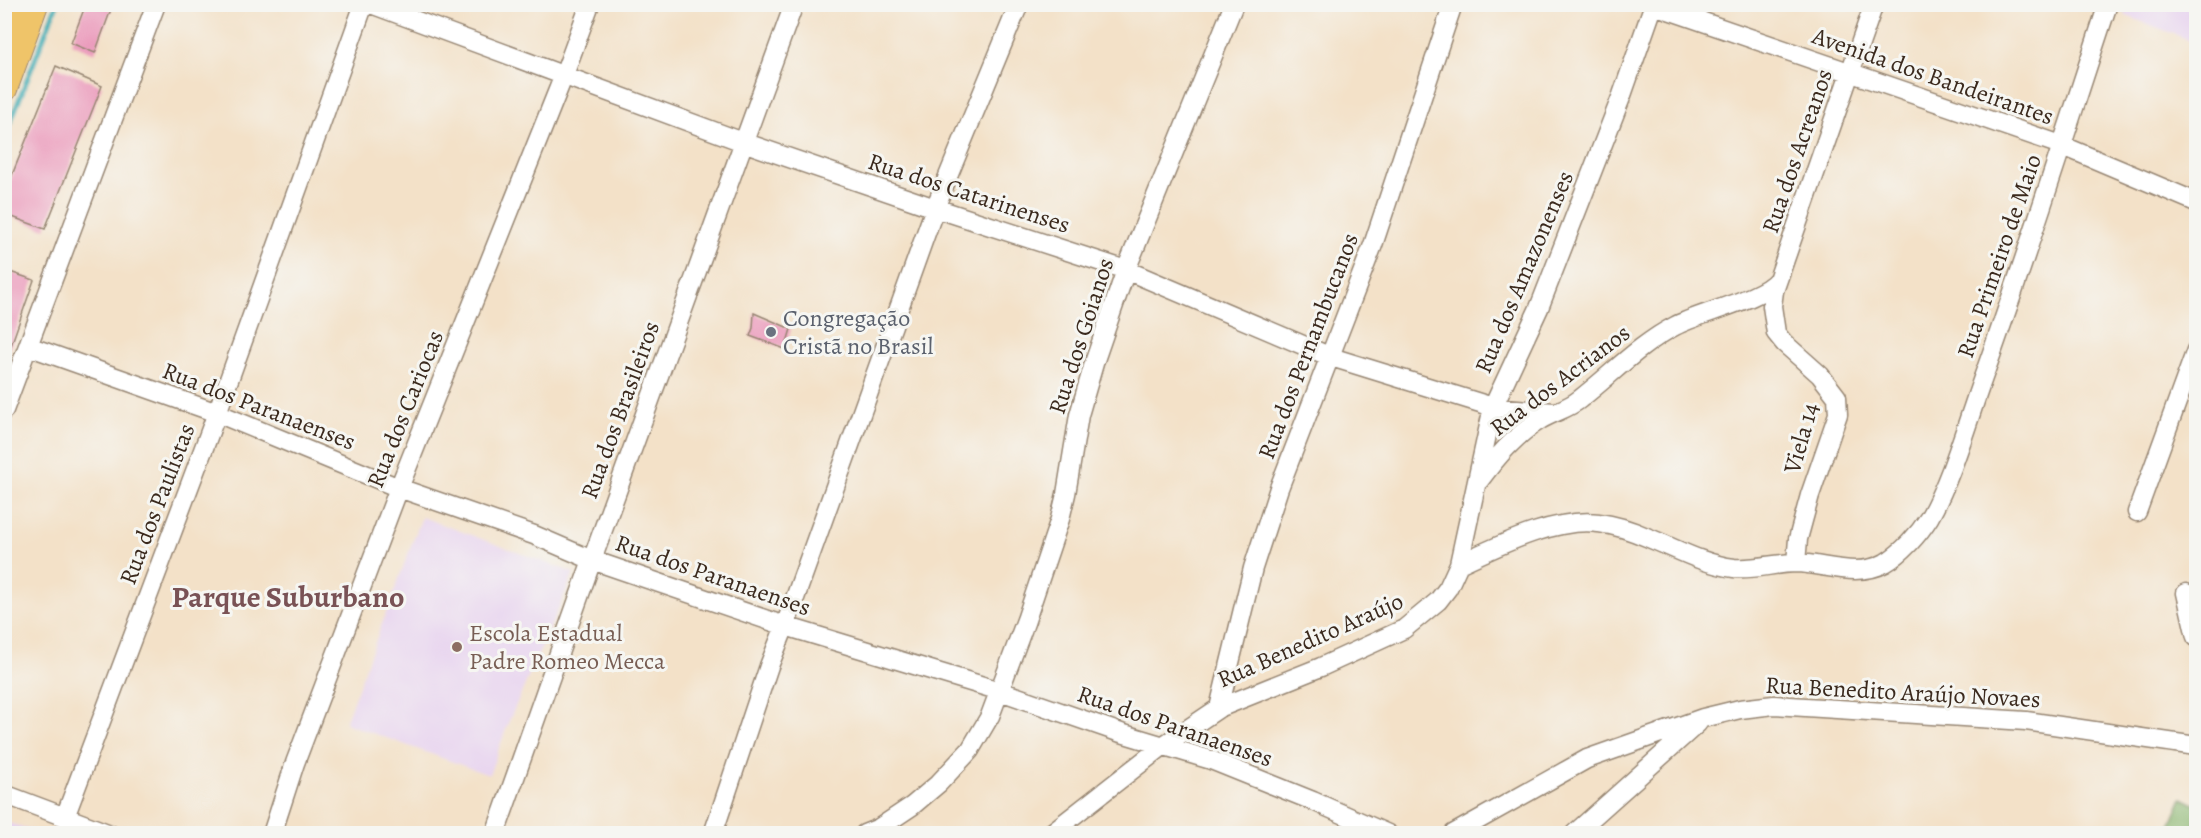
<svg xmlns="http://www.w3.org/2000/svg" width="2201" height="838" viewBox="0 0 2201 838" font-family="Alegreya,serif">
<style>
.built{fill:#e7d2ef}
.forest{fill:#86b269;stroke:#606e44;stroke-width:1.5}
.lines{fill:none;stroke-linecap:round;stroke-linejoin:round}
.stream{stroke:#3aacb4;stroke-width:5}
.building{fill:#eb9bbc}
.minor-casing{stroke:#978673;stroke-width:21}
.highway-casing{stroke:#978673;stroke-width:28}
.minor{stroke:#fff;stroke-width:18}
.highway{stroke:#efc469;stroke-width:26}
.worship-dot{fill:#6b7280;stroke:#f6f6f2;stroke-width:2}
.education-dot{fill:#8d6e63;stroke:#f6f6f2;stroke-width:2}
.labels{text-anchor:middle;dominant-baseline:central;stroke-width:6;stroke-linejoin:round;paint-order:stroke}
.street-label{font-size:24px;fill:#3b2a1e;stroke:#f6f6f2}
.worship-label{font-size:24px;fill:#5b616d;stroke:#f6f6f2;text-anchor:start}
.education-label{font-size:24px;fill:#785e54;stroke:#f6f6f2;text-anchor:start}
.district-label{font-size:30px;font-weight:bold;fill:#795255;stroke:#f6f6f2}
</style>
<rect width="100%" height="100%" fill="#f6f6f2"/>
<filter id="ink" filterUnits="userSpaceOnUse"><feTurbulence type="fractalNoise" baseFrequency=".0167" numOctaves="2"/><feDisplacementMap in="SourceGraphic" scale="12" xChannelSelector="R" yChannelSelector="G"/><feConvolveMatrix kernelMatrix="1 2 1 2 8 2 1 2 1" color-interpolation-filters="sRGB"/></filter>
<filter id="wash" filterUnits="userSpaceOnUse"><feTurbulence type="fractalNoise" baseFrequency=".008" numOctaves="4" result="noise"/><feDisplacementMap in="SourceGraphic" scale="24" xChannelSelector="R" yChannelSelector="G"/><feGaussianBlur stdDeviation="1.35" result="paint"/><feColorMatrix in="noise" values="0 0 0 0 0 0 0 0 0 0 0 0 0 0 0 0 0 1.4 0 .05"/><feComposite in="paint" operator="in"/></filter>
<g filter="url(#wash)">
<rect width="100%" height="100%" fill="#f3e1c8"/>
<path class="built" d="M2128,5H2196V19L2190,40L2124,15Z
M422,517L574,573L509,721L489,775L345,723Z
M4,822H5L42,833H5Z"/>
<path class="forest" d="M2182,798L2196,805V833H2167Z"/>
<g class="lines">
<path class="stream" d="M4,138L57,4"/>
</g>
<g id="blocks">
<path class="building" d="M86,4H113L95,53L71,43Z
M56,66L102,86L45,229L4,214V195Z
M4,270L34,280L8,354H4Z
M754,313L791,329L785,349L750,336L753,328Z"/>
</g>
</g>
<g filter="url(#ink)">
<use href="#blocks" fill-opacity="0" stroke="#978673" stroke-width="1.5"/>
<g class="lines">
<defs>
<path id="minor" d="M371,4L743,142L935,208L1126,270L1331,357L1493,407L1554,412
M1651,4L2061,145L2196,202
M28,346L217,413L399,488L534,535L592,560L785,626L1000,691L1121,733L1211,760L1313,801L1388,834
M4,410L156,4
M1479,481C1496,458 1515,435 1540,420C1553,412 1568,409 1580,399C1611,375 1640,344 1675,326C1699,313 1764,299 1778,279
M2137,512L2196,350
M1796,563L1798,539L1810,495L1838,414L1837,397L1820,375L1784,343L1776,333L1772,306L1774,291L1874,4
M1459,564C1498,546 1555,517 1599,523C1617,525 1633,531 1649,538C1677,549 1703,564 1734,568C1755,570 1775,563 1797,563C1825,564 1858,578 1885,563C1902,553 1919,534 1929,518C1952,478 1968,419 1984,375C2028,253 2067,128 2108,4
M2186,593L2196,637
M1219,708L1253,568L1279,488L1373,245L1453,4
M4,794L110,834
M65,817L217,413L364,4
M272,834L295,763L399,488L564,75L590,4
M495,834L592,560L794,4
M713,834L769,666L785,626L935,208L1019,4
M864,834L879,828L912,806L938,784L970,750L990,716L1026,620L1060,519L1066,494L1079,415L1095,360L1126,270L1234,4
M1050,834L1164,745L1219,708L1321,667L1404,629L1438,601L1448,588L1459,564L1493,407L1539,308L1622,95L1654,4
M1453,834L1587,759L1703,718L1740,709L1774,705L2026,721L2196,746
M1574,834L1698,723"/>
<path id="highway" d="M4,32L15,4
M4,89L35,4"/>
</defs>
<use href="#minor" class="minor-casing"/>
<use href="#highway" class="highway-casing"/>
<use href="#minor" class="minor"/>
<use href="#highway" class="highway"/>
</g>
</g>
<circle class="worship-dot" cx="771" cy="332" r="6"/>
<circle class="education-dot" cx="457" cy="647" r="6"/>
<g class="labels">
<g class="street-label">
<text transform="translate(1933 76) rotate(19)">Avenida dos Bandeirantes</text>
<text transform="translate(1797 151) rotate(-71)">Rua dos Acreanos</text>
<text transform="translate(969 193) rotate(18)">Rua dos Catarinenses</text>
<text transform="translate(1999 256) rotate(-71)">Rua Primeiro de Maio</text>
<text transform="translate(1524 272) rotate(-67)">Rua dos Amazonenses</text>
<text transform="translate(1081 336) rotate(-72)">Rua dos Goianos</text>
<text transform="translate(1308 346) rotate(-69)">Rua dos Pernambucanos</text>
<text transform="translate(1560 380) rotate(-37)">Rua dos Acrianos</text>
<text transform="translate(259 406) rotate(21)">Rua dos Paranaenses</text>
<text transform="translate(405 409) rotate(-68)">Rua dos Cariocas</text>
<text transform="translate(620 410) rotate(-70)">Rua dos Brasileiros</text>
<text transform="translate(1801 438) rotate(-74)">Viela 14</text>
<text transform="translate(157 504) rotate(-69)">Rua dos Paulistas</text>
<text transform="translate(713 575) rotate(19)">Rua dos Paranaenses</text>
<text transform="translate(1310 640) rotate(-24)">Rua Benedito Araújo</text>
<text transform="translate(1903 692) rotate(3)">Rua Benedito Araújo Novaes</text>
<text transform="translate(1175 726) rotate(19)">Rua dos Paranaenses</text>
</g>
<g class="worship-label">
<text x="783" y="318">Congregação<tspan x="783" dy="28">Cristã no Brasil</tspan></text>
</g>
<g class="education-label">
<text x="469" y="633">Escola Estadual<tspan x="469" dy="28">Padre Romeo Mecca</tspan></text>
</g>
<g class="district-label">
<text x="288" y="597">Parque Suburbano</text>
</g>
</g>
<rect width="2201" height="838" fill="none" stroke="#f6f6f2" stroke-width="24"/>
</svg>
